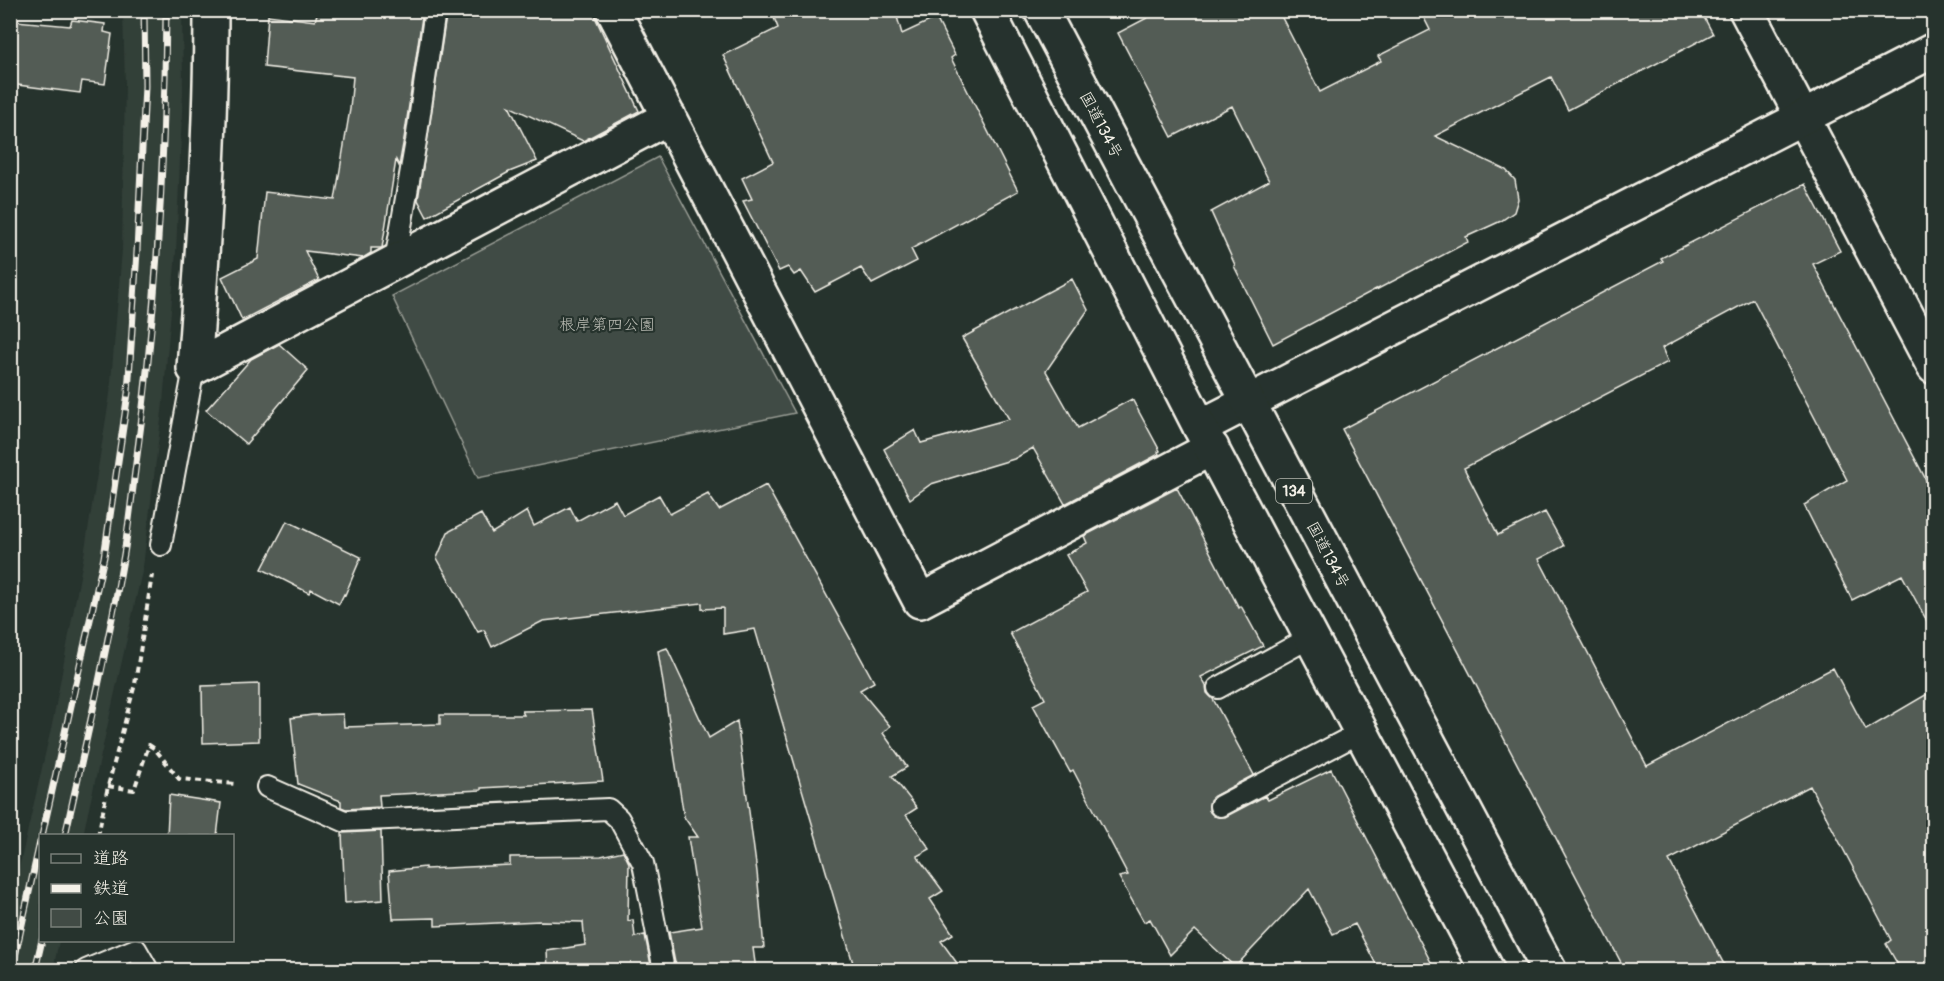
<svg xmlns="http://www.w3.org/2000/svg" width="1944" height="981" viewBox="0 0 1944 981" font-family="Pangolin,'Klee One',sans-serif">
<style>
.built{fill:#333f39}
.green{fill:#414b45;stroke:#9a9e96;stroke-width:1.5}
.building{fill:#525c55;stroke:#f4f1e8;stroke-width:1.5}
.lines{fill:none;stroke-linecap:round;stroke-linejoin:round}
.lane-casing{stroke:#f4f1e8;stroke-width:24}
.street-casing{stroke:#f4f1e8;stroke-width:38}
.secondary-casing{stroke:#f4f1e8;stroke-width:38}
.highway-casing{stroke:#f4f1e8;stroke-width:38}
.path{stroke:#f4f1e8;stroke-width:4;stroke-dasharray:6 4.5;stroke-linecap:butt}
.lane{stroke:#26332d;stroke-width:20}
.street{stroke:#26332d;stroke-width:33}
.secondary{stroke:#26332d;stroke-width:33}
.highway{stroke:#26332d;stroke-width:33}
.rail-casing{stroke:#f4f1e8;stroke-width:7}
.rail{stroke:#26332d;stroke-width:4.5;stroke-dasharray:14;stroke-linecap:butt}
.labels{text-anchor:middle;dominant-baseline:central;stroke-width:4.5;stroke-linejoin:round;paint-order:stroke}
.shield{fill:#26332d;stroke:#b6b8b0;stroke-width:1.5}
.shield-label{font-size:15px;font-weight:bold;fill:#f4f1e8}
.street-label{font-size:16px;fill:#f4f1e8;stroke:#26332d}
.park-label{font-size:16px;fill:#bebfb7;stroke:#26332d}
</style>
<rect width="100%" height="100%" fill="#26332d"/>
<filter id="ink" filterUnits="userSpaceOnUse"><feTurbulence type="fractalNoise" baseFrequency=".0167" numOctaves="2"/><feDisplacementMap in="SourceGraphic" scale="12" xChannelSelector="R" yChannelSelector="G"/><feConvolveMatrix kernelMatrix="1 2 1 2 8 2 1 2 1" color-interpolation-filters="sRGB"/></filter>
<g filter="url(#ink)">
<path class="built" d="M123,11H182L183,90L176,252L163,403L143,567L83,835L40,836V940L59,941L53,970H11V903L53,720L84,555L110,394L122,250L125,84Z"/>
<path class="green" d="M658,157L795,413L478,478L392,296Z"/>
<path class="building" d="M318,10H423L404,139L399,166L396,160L382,248H371V253L363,258L305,251L319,280L242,320L222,277L258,259L265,192L335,200L350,109L353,77L264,67L268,15L315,21Z
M447,10H594L596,19L639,111L583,141L509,106L537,161L509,172L427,217L418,200Z
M771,10H895L902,34L936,18L955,55L951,58L1018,191L911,249L917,261L872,284L861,268L815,292L801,271L794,275L788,267L779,271L743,201L752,199L742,178L773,162L723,55L778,28Z
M1162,10H1278L1320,92L1381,61L1378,56L1430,30L1420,10H1700L1713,34L1568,110L1551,77L1435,136L1506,170L1515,180L1518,199L1514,212L1501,221L1466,237L1468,242L1376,290V289L1273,344L1234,266L1235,265L1211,212L1269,181L1232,106L1172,137L1118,33Z
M72,20L105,24L104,32L112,34L105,84L82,81L80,93L10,84V65L16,21L70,26Z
M1805,184L1840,251L1813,264L1934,495V634L1902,575L1852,600L1804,505L1847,480L1753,299L1662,348L1668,362L1464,468L1498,535L1545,512L1564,546L1539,559L1647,766L1833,668L1866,730L1934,690V970H1901L1886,944L1891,940L1810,786L1669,860L1727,970H1625L1342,429L1663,261L1661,258Z
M1072,279L1088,310L1046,371L1078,428L1132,399L1160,451L1158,452L1159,454L1065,504L1033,448L1014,459L931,484L910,499L884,449L915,430L921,443L1009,419L962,338Z
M279,344L308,370L246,444L206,410L251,359Z
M766,485L874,682L860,690L890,726L883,733L907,767L892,776L917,808L906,815L930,849L917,856L943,891L930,899L953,934L941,941L962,970H855L755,629L723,634V608L702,609V603L543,621L492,647L484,630L478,632L437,558L448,532L481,514L492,533L527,511L534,526L570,507L577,521L615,500L623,515L659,495L670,514L708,494L719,510Z
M1177,488L1239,608L1241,606L1263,646L1201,677L1206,686L1207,693L1213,699L1254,775L1214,796L1210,800L1209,811L1214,816L1225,817L1265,796L1268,800L1331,769L1435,970H1379L1355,924L1333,934L1309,889L1235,967L1195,930L1170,955L1150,919L1144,922L1119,877L1128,875L1073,770L1070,772L1033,705L1045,699L1010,633L1087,592L1066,555L1087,543L1084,536Z
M287,521L361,557L345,595L344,594L339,604L311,589L309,593L262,569Z
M667,648L709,738L737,721L757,872L764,948H753L756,970H684V968H676L669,932L702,927L688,837H698L684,817L658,651Z
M259,684V741L203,743L202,686Z
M592,710L603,781L481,788V790L379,795L380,807L346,809L341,807V801L298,784L291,718L312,715L343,714L344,727L440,724V715H524L522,711Z
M169,795L221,803L217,836H167Z
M381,831L383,900L345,903L342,833Z
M623,851L629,863L628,921L633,920L635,937L645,935L652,970H548L547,951L585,945L583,922L540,921L435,926V918L393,919L389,871L425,867V869L510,865V857L601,856Z"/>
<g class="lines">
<defs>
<path id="lane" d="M395,261L416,141L435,10
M161,545L194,368
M1218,688L1311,637
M267,787L344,821L608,809L619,819L643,863L664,970
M1220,806L1361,732
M86,970L136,949L148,970"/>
<path id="street" d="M613,10L920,601L1212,448
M1746,10L1934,367
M194,368L669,117
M194,368C203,249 211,130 211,10"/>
<path id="secondary" d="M1200,427L1934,50"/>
<path id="highway" d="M987,10L1200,427L1487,970
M1041,10L1549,970"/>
</defs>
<use href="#lane" class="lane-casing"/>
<use href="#street" class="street-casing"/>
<use href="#secondary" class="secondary-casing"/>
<use href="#highway" class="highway-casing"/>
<path class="path" d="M108,786L134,790L149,745L155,749L179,779L237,784
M98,836L108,786L135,684L152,575"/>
<use href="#lane" class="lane"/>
<use href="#street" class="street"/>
<use href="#secondary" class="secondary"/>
<use href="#highway" class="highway"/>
<defs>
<path id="rail" d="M42,836L104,557L128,393L137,251L145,86L144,10
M65,836C85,746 106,656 122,565C128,534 131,502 135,471C156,318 165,165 166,10
M12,970L40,842
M35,970L42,940"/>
</defs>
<use href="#rail" class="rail-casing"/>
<use href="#rail" class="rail"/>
</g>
</g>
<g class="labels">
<rect class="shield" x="1276" y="479" width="36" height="24" rx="4.5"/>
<g class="shield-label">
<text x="1294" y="491">134</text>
</g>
<g class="street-label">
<text transform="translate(1101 125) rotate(62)">国道134号</text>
<text transform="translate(1328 555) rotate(62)">国道134号</text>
</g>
<g class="park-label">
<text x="607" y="325">根岸第四公園</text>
</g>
</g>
<rect width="1944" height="981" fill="none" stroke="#26332d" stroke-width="36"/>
<rect x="18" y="18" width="1908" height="945" fill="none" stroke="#f4f1e8" stroke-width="2" filter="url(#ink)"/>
<rect x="39" y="834" width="195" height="108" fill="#26332d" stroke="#787f78" stroke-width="1.5"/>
<rect x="51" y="854" width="30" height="9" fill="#26332d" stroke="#787f78" stroke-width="1.5"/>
<text x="93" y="864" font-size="18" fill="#f4f1e8">道路</text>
<rect x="51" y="884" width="30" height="9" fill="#f4f1e8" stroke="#787f78" stroke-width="1.5"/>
<text x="93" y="894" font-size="18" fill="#f4f1e8">鉄道</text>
<rect x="51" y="909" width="30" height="18" fill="#414b45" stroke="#787f78" stroke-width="1.5"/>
<text x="93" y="924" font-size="18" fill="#f4f1e8">公園</text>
</svg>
